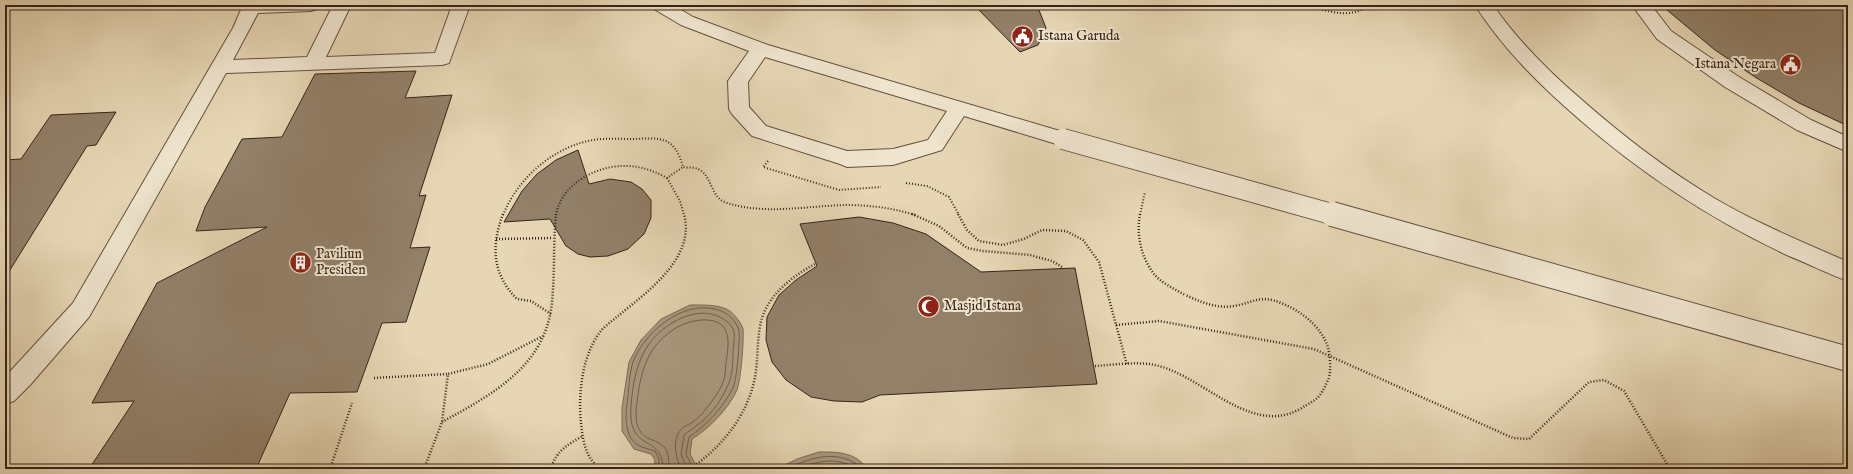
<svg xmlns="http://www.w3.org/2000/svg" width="1853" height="474" viewBox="0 0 1853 474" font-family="'IM FELL English',serif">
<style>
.water{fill:#aa997f;stroke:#7c6a56}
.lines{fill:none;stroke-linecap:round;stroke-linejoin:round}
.shore{stroke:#705e4c;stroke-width:1}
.building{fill:#928069;stroke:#372318}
.minor-casing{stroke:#63503f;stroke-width:2}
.path-far1{stroke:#372318;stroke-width:2;stroke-dasharray:1 2;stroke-linecap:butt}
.path{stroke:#372318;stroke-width:2.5;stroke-dasharray:1 2;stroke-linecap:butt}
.minor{fill:#efe4ce;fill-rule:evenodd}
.minor-bridge-far1-casing{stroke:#63503f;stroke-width:22;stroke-linecap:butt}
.minor-bridge-casing{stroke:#63503f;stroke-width:26;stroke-linecap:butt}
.path-bridge{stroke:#372318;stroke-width:2.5;stroke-dasharray:1 2;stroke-linecap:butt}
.minor-bridge-far1{stroke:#efe4ce;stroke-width:20}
.minor-bridge{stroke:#efe4ce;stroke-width:24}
.labels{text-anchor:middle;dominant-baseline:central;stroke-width:4;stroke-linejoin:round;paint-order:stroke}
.poi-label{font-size:14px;fill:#372318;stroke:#efe4ce;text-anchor:start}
</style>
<rect width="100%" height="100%" fill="#e6d6b4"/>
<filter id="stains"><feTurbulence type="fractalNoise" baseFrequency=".005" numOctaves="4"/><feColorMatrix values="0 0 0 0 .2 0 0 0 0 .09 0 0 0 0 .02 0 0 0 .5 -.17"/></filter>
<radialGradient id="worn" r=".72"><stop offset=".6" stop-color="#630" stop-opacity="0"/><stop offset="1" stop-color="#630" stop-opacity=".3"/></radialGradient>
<path class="water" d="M690,305C701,305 722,304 731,312C735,315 742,324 743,329C744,341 741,379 737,390C729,408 709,429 692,439L690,454L698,469H654L655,460L651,454L634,449L622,431V408L629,362L641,340L661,319Z
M819,452C840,452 854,452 868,469H777L797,459Z"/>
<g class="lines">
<path class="shore" d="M658,469L659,459L655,451C650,449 642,448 638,445C625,437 625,417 627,404C629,391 629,374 633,362C646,329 691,293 727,314C731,316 739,327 739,331C740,342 737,378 733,388C723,407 707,425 689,437L686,454L693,469
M663,469C663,432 627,455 631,405C633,384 636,362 649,344C663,324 695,305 720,317C725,320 730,323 733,329C736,336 733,345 733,353C733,366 732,380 725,391C719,404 708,418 696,426C692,430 688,431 684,435L681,455L688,469
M669,469C670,431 647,449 638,427C635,420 636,410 637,403C640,375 646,349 670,332C679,325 690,321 701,320C731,318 730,340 726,362C725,368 726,376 723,382C721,389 716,395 712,401C707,408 701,416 694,421C688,426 682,426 678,434C673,445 676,458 681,469
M786,469C812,457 839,448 863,469
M797,469C817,461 838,456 857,469"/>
</g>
<path class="building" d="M974,5H1037L1046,28L1038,45L1020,52Z
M1661,5H1848V126L1799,103L1755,77L1715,50Z
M416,71L405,98L452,95L419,196L426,195L410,248L430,247L406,322L382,323L357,392L290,393L256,469H89L134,401L92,403L157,283L267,227L196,231L205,207L242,139L282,137L315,74Z
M116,112L96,145L87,146L5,278V160L21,159L51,115Z
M578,150L589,184L610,179L631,182L642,189L651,200V218L644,234L628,249L608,256L590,257L578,254L566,246L550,219L504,222L522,191L537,174L556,160Z
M859,217L893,223L926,234L981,272L1075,268L1097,384L880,395L862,402L834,401L811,397L786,380L772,362L766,340L767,317L779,295L796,280L817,266L800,224Z"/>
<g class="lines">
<defs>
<path id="minor" d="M243,5H320L317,9L311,11L258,13L233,60L307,57L333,5H351L326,57L435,53L452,5H470L449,63L442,65L226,73L89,317L30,385L14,401L5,404V377L73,303L233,28Z
M651,5H673L693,17L768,45L1070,134L1073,139L1070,144L1063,146L964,116L942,150L893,165L847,167L840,164L752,136L732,114L729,109L728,81L749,51L681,25L654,9ZM765,57L947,111L928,140L893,149L847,151L766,126L749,107L748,82Z
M1475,5H1493C1518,41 1549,72 1582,100C1623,136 1667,170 1714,198C1756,223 1803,242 1848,262V281C1828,274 1809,264 1789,256C1712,220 1643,175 1579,119C1540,85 1503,49 1475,5Z
M1632,5H1651L1671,31L1739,77L1811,120L1848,137V152L1797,130L1725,87L1657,39Z"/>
</defs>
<use href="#minor" class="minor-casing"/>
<path class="path-far1" d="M1305,5C1328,11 1349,20 1370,5
M768,161L763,167L839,190L881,187
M667,178L680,201L684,215
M906,183L927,186L949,197L959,215
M503,215C518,178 553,147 593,140C606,138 619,139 632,139C661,138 674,135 683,167C688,168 694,167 698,169C713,176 710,198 727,203C765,215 806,206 846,205C869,205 893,208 915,215
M556,215C561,184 597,165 626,166C641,166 654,171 667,178L683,167
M1140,215L1145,192"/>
<path class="path" d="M503,214C491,246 492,274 517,299L531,301L551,314
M912,214L939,226L967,248L983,251L1030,255L1052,261L1062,267
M958,214L967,230L979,241L1003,245L1024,239L1042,230L1066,231L1083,240L1099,262L1127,365
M1140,214C1136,235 1141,257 1154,274C1161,283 1175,289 1185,295
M496,239L553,238
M1116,325L1159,321L1314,349L1513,438L1529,439L1589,382L1604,380L1624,391L1670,469
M374,378L448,374
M442,422C493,394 546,366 552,302C555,273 553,244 556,214
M330,469L352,403
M424,469L442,422L448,374L488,364L543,336
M551,469C555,452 568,444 583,436
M601,469C585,458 583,441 581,423C578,394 582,356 600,332C605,326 612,321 618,316C647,292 696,258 684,214
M689,469C721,449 748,415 755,377C758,360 757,343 760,326C765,297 791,277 815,264"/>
<use href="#minor" class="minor"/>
<defs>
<path id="minor-bridge-far1" d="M1063,139L1335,215"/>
<path id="minor-bridge" d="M1332,214L1848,359"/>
</defs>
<use href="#minor-bridge-far1" class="minor-bridge-far1-casing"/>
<use href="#minor-bridge" class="minor-bridge-casing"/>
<path class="path-bridge" d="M1095,366C1112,365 1132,362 1149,364C1199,370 1248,438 1300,409C1318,398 1319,400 1328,380C1332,372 1330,350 1326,342C1317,323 1299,310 1281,303C1260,294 1253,303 1234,306C1217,309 1201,302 1185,295"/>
<use href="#minor-bridge-far1" class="minor-bridge-far1"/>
<use href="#minor-bridge" class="minor-bridge"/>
</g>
<defs>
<symbol id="civic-disc" viewBox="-11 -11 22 22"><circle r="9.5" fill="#8f2418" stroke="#efe4ce"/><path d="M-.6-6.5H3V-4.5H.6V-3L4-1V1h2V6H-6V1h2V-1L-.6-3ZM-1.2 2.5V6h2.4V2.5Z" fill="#fff"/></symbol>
<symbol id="building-disc" viewBox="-11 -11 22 22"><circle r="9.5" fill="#8f2418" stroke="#efe4ce"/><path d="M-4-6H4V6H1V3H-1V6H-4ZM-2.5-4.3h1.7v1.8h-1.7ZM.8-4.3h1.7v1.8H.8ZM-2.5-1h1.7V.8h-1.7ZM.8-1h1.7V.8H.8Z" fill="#fff"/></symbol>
<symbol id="mosque-disc" viewBox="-11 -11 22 22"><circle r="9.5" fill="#8f2418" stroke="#efe4ce"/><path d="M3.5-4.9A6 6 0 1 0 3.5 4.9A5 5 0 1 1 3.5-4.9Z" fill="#fff"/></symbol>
</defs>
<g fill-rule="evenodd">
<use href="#civic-disc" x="1010" y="24" width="25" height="25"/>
<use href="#civic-disc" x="1778" y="52" width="25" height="25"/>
<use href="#building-disc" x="288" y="250" width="25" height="25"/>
<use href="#mosque-disc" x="916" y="294" width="25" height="25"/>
</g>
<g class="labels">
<g class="poi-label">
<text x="1038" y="36">Istana Garuda</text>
<text x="1776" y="64" text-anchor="end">Istana Negara</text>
<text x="316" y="254">Paviliun<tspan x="316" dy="16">Presiden</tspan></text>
<text x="944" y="306">Masjid Istana</text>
</g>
</g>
<rect width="1853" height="474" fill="none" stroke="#e6d6b4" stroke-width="20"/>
<rect x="6" y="6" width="1841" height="462" fill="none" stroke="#372318" stroke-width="2"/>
<rect x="10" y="10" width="1833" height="454" fill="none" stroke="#372318"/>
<rect width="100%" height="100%" filter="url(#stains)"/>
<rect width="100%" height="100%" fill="url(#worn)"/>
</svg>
